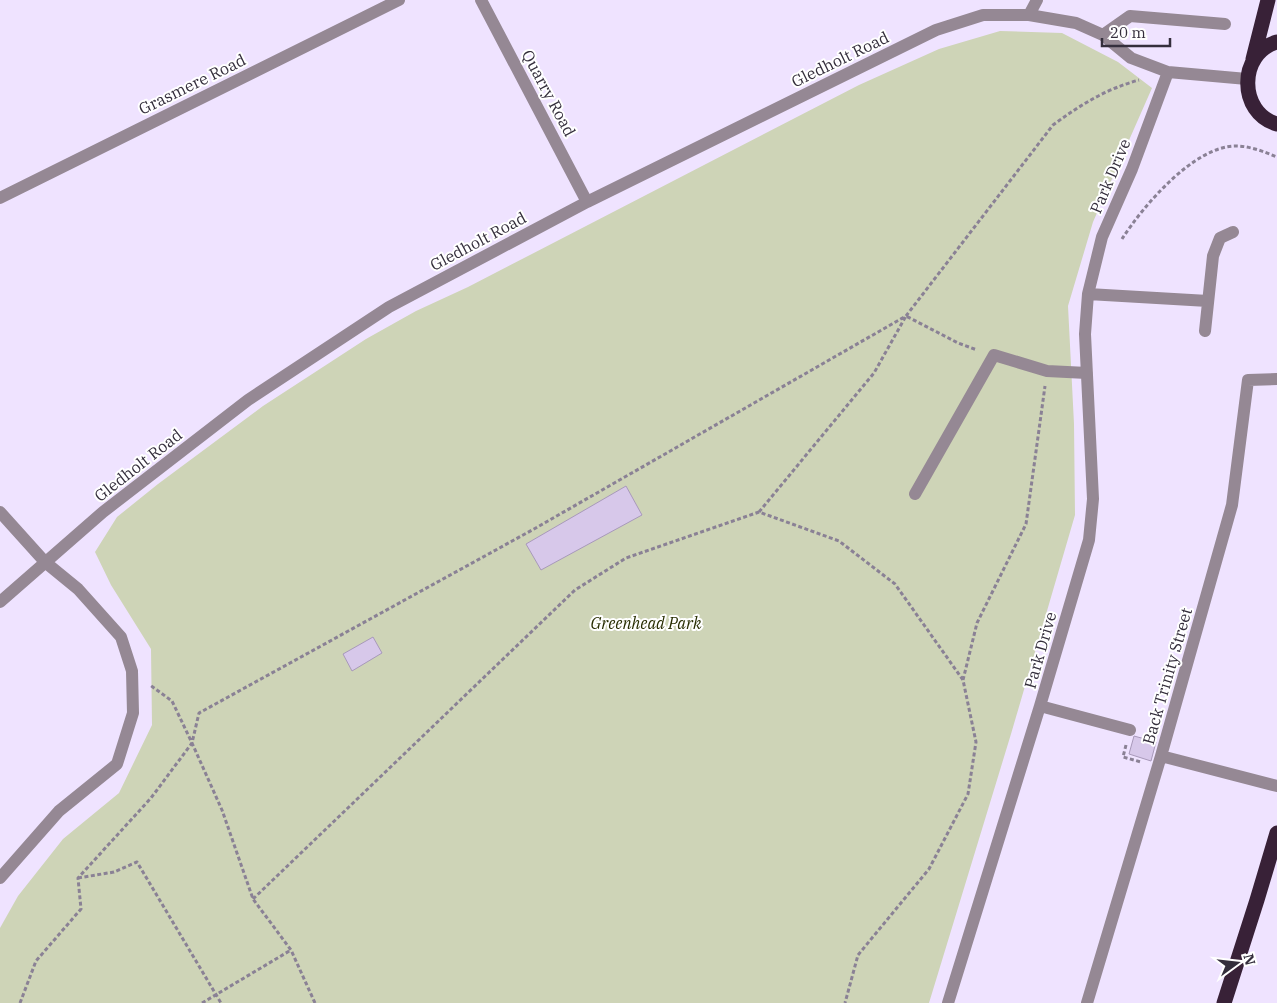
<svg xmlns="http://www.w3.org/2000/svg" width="1277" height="1003" viewBox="0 0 1277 1003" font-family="'IBM Plex Serif',serif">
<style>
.green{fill:#ced4b7}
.building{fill:#d7c8ea;stroke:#a899ba}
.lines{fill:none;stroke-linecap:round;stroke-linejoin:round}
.path{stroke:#8a8195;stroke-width:3;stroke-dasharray:4 2.5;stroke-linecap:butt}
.minor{stroke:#958894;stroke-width:12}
.highway{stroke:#382137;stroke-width:15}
.labels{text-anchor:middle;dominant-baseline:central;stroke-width:4;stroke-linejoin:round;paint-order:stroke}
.street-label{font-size:16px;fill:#342e3c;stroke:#fff}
.park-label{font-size:16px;font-style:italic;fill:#272d01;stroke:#fff}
</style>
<rect width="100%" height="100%" fill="#efe3ff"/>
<path class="green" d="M1000,31L1062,33L1118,62L1152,88L1093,222L1068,306L1074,424L1075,515L1011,734L929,1003H0V928L18,896L63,839L119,793L152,725L151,649L111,585L95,552L117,517L158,484L263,406L366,339L416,311L468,287L859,85L939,49Z"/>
<path class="building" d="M626,486L642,515L541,570L526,544Z
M373,637L382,653L352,671L343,654Z
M1134,736L1156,742L1151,761L1129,754Z"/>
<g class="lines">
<path class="path" d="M1122,239C1143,206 1194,146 1236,146C1250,146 1265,152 1277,157
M759,512L874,373L906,316L958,343L977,350
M963,680L977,623L1026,524L1045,386
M1126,745L1123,757L1141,762
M78,878L114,872L137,862L221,1003
M253,899L575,590L626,558L759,512L839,541L895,584L963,680L976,742L968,794L929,869L858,955L845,1003
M20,1003L36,961L81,909L78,878L151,798L192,743L172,701L150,685
M202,1003L291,950
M315,1003L291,950L253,899L222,810L192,743L199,713L534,529L906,316L1053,125C1080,105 1106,89 1139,80"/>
<path class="minor" d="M481,0L587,202
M1029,15L1037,0
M1103,35L1130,16L1225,24
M0,198L399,0
M1088,294L1208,301
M1205,331L1213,256L1220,238L1233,232
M915,494L994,355L1047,371L1087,373
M0,512L45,562L78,589L121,637L132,671L133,713L117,764L59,811L0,878
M0,602L103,512L248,400L389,307L587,202L936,30L983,15H1029L1076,23L1103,35L1131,58L1168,72L1247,79
M1040,706L1130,730
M1161,756L1277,786
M948,1003L1040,706L1089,540L1093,499L1085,334L1088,294L1102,237L1132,169L1168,72
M1087,1003L1161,756L1232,505L1248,380L1277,379"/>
<path class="highway" d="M1277,42C1238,53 1238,113 1277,124
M1253,59L1268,0
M1224,1003L1257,900L1277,833"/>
</g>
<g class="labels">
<g class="street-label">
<text transform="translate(840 59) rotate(-26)">Gledholt Road</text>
<text transform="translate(192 84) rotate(-26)">Grasmere Road</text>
<text transform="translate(549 93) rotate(62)">Quarry Road</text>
<text transform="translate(1110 176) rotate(-67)">Park Drive</text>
<text transform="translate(478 241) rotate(-28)">Gledholt Road</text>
<text transform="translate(138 465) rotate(-38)">Gledholt Road</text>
<text transform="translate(1040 650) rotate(-74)">Park Drive</text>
<text transform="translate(1167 676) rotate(-74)">Back Trinity Street</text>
</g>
<g class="park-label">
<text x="646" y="623">Greenhead Park</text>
</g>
</g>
<g transform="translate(1237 963) rotate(75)" stroke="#ffffff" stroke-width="4" paint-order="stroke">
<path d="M0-4L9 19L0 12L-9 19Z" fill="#342e3c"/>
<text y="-8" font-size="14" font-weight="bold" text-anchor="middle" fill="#342e3c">N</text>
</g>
<path d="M1102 38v8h68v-8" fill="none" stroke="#342e3c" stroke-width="2.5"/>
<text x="1110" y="38" font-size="15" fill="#342e3c" stroke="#ffffff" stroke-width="4" paint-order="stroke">20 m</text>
</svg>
